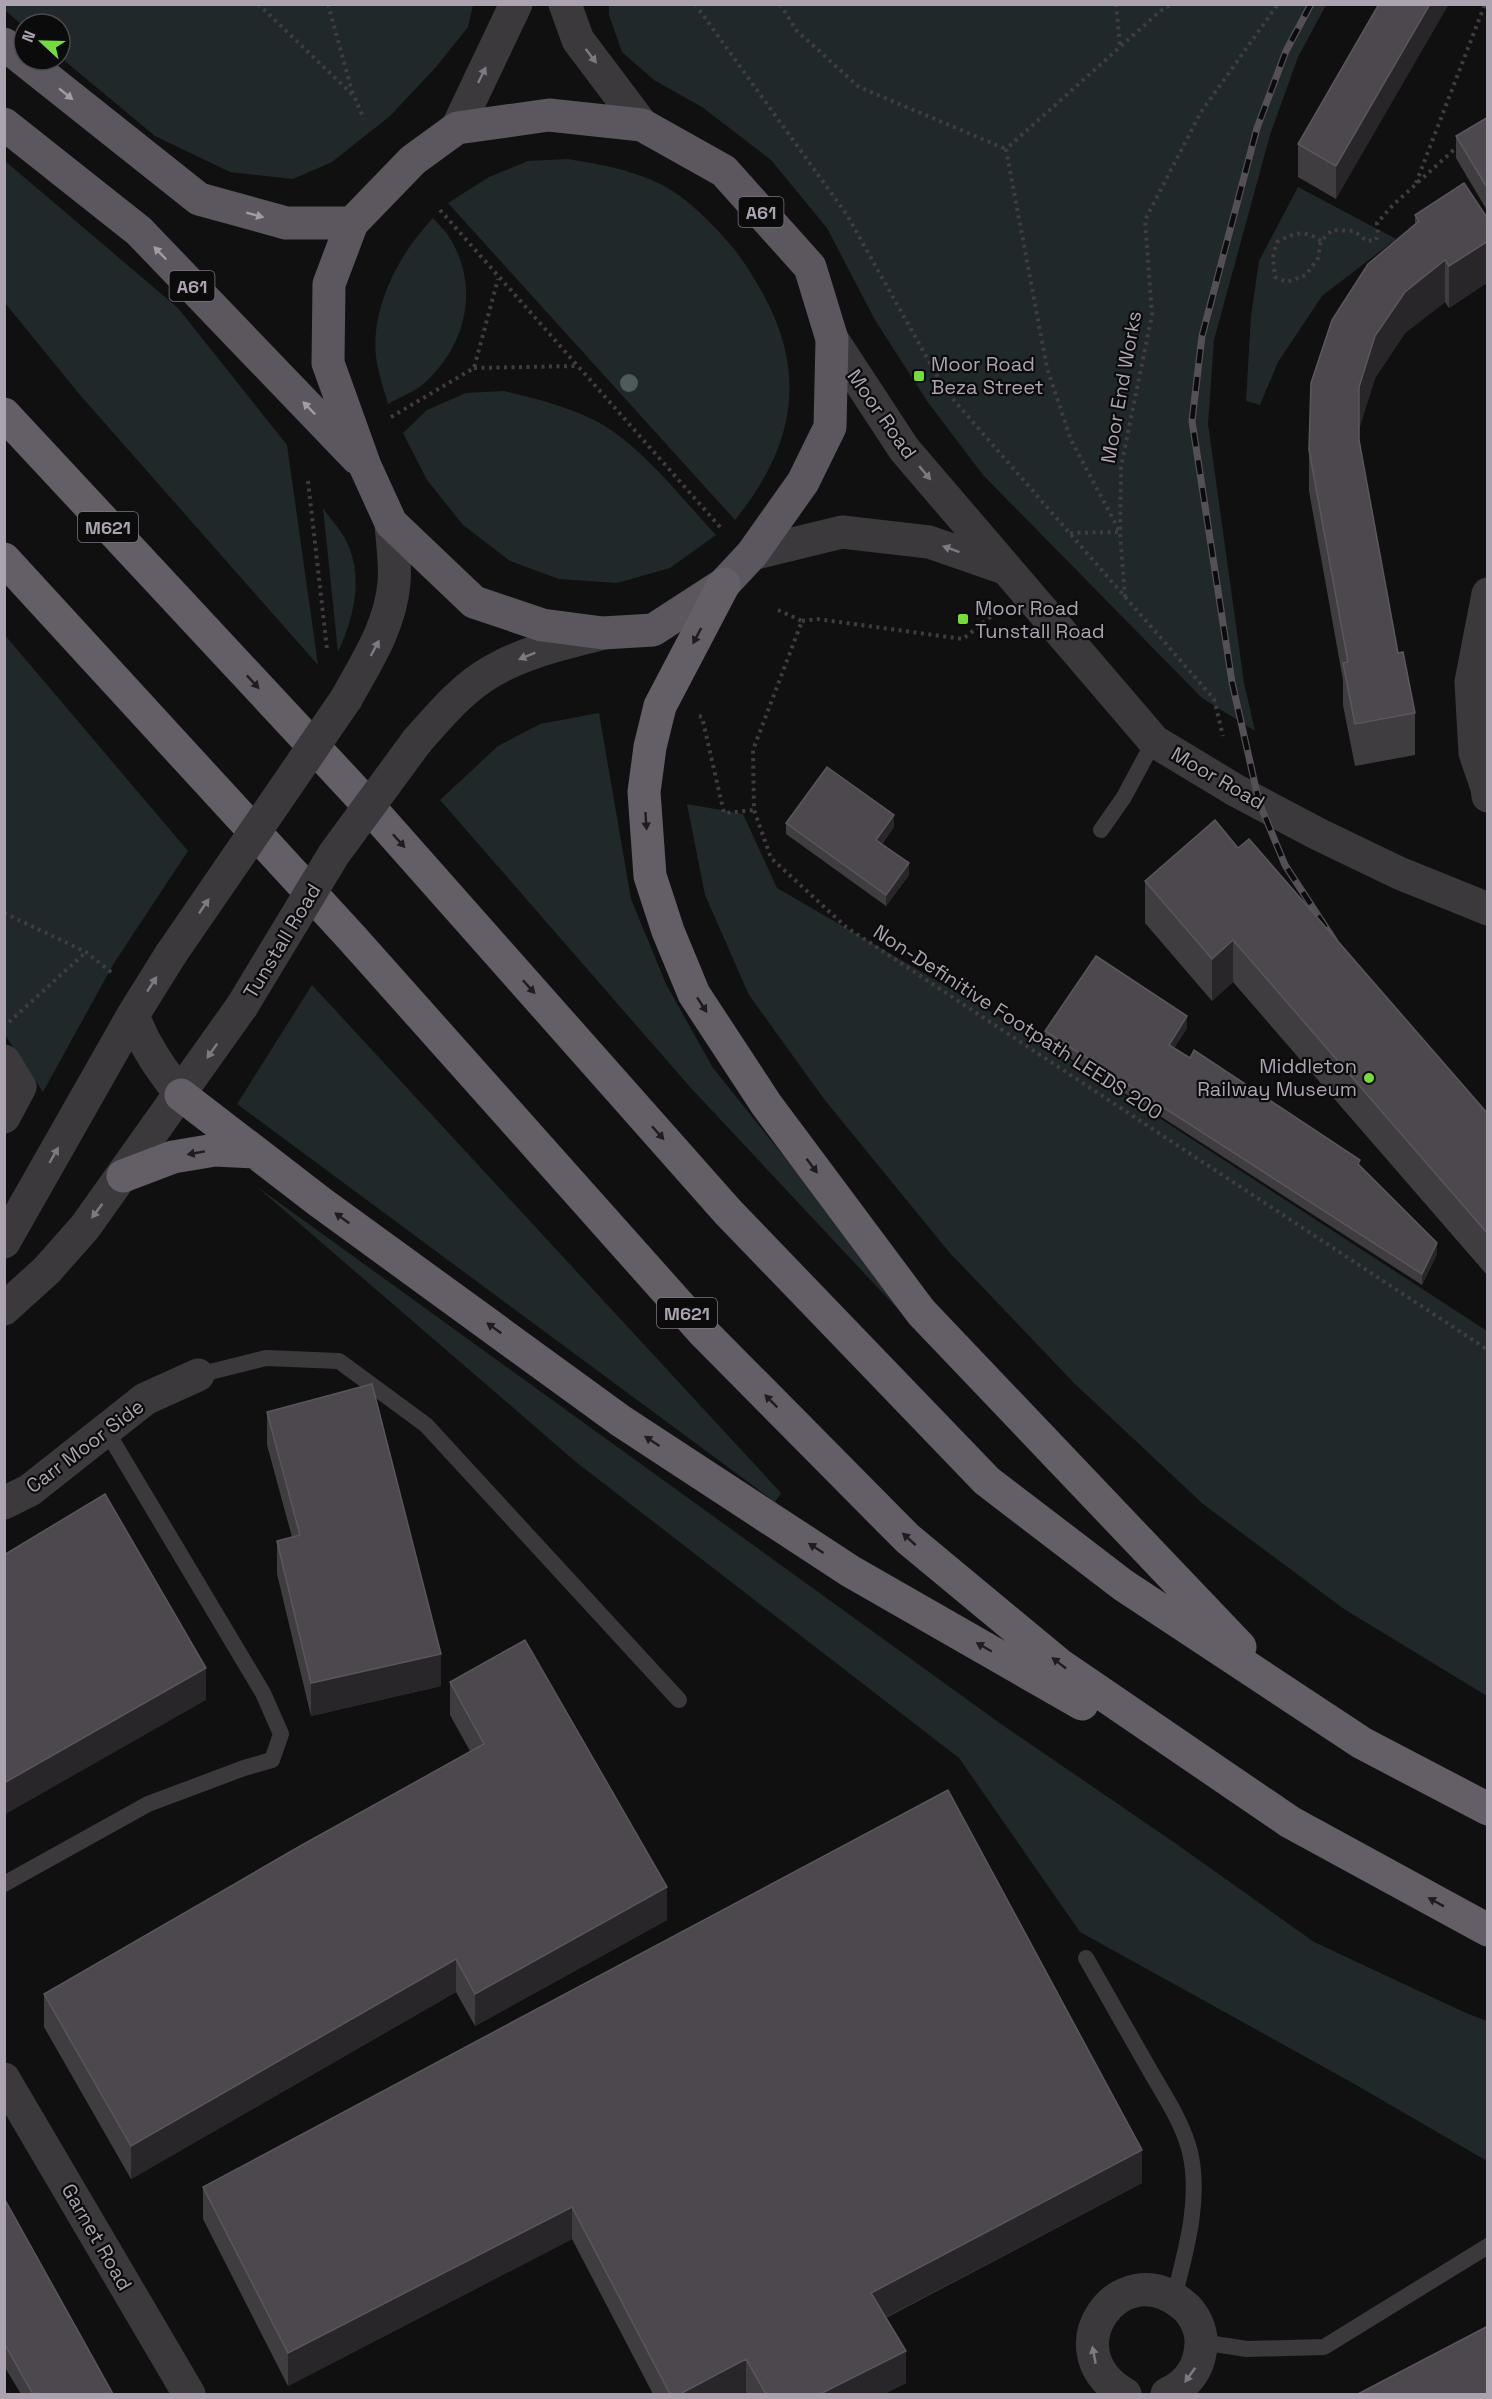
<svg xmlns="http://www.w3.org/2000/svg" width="1492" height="2399" viewBox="0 0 1492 2399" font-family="'Space Grotesk',sans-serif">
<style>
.green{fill:#212829}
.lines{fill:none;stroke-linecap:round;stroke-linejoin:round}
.path{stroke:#403c42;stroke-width:4;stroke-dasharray:3 4.5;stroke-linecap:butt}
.service{stroke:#3c393d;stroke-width:16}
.minor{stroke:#3c393d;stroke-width:33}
.tertiary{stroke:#3c393d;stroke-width:33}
.trunk{stroke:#5c565e;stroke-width:33}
.motorway{stroke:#645e66;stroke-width:33}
.rail-casing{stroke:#555057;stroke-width:7}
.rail{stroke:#0c0b0c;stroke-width:4.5;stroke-dasharray:14;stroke-linecap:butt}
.tertiary-bridge{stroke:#3c393d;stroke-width:33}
.tree{fill:#4c5b5c}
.wall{fill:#403d41}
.shaded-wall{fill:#282629}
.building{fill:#4c484d;stroke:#5b565d;stroke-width:1.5}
.oneway{fill:#7f7983}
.oneway2{fill:#a49ba9}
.oneway3{fill:#1e1c1e}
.poi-dot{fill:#76dc3d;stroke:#0c0b0c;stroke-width:2}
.labels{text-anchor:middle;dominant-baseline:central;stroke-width:4.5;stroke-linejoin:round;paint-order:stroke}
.shield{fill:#0c0b0c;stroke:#7c7580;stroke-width:1.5}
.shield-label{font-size:18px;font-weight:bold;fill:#aca3b1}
.poi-label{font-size:20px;fill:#aca3b1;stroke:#0c0b0c;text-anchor:start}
.street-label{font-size:20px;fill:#aca3b1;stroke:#0c0b0c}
</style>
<rect width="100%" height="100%" fill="#111011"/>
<path class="green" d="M4,5L5,4L473,5L468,27L436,67L390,116L332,162L293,179L230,172L155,136L60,57V24H24V27L5,10Z
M609,5H1326L1298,57L1270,135L1214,340L1208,424L1244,683L1255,731L1202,698L983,475L927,401L875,320L827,228L771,160L702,107L654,80L622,52L609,15Z
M568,159C598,164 628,169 656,182C682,193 711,222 729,243C743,259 752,275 762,292C809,376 793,448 735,520L448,203L489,177L528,161Z
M5,161L178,308L287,445L318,665L80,395L5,303Z
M1298,187L1396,239L1322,296L1278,362L1260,405L1246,401L1251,316L1259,261Z
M433,218C439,225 447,232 451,240C481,291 464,350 421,386C411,393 398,398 388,404C384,391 380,377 377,364C368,311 398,255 433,218Z
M504,391C534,398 563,405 592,419C638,441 681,498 716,535L670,568L617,583L559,579L510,561L463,525L427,480L403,433L427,410L466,393Z
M323,508C331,520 344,533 349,547C363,582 353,619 338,652Z
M4,634L188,851L114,963L43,1092L5,1035Z
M599,713L631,899L666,984L713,1068L875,1270L937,1351L690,1087L440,800L498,746L540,724Z
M687,804L743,814L777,888L1041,1041L1487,1331V1696L1344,1609L1203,1504L1075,1384L949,1252L824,1099L749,995L705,895Z
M312,985L781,1493L775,1502L237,1104Z
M256,1186L1001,1724L1175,1843L1314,1942L1466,2013L1487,2021V2161L1351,2082L1080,1932L959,1758L576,1462Z"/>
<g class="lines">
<path class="path" d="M258,4L354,96L364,119
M328,4L353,95
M695,4L847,215L945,390L1214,699L1223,736
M780,4L797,31L859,87L1006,149
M1116,4L1120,46
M1416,183L1485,4
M440,210L721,528
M1321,241C1304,229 1294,233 1277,242L1273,257L1275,277L1287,282L1306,275L1318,258L1321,241L1332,230L1354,231L1367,241L1376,240L1378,234L1377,223L1393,205L1458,146
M474,368L578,366
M391,417L474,368L498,279
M308,481L327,649
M1070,533L1120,532L1071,440L1047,368L1006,149L1159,12L1172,4
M1125,597L1120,532L1121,467L1152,315L1145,220L1201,112L1278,4
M778,610L802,621L753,750L754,810L771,858L846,927L1488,1350
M802,621L817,619L963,639L993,615
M699,716L702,717L724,813L754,810
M4,913L86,952L112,973
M9,1022L86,952"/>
<path class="service" d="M1101,830L1124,797L1154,741
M198,1375L266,1358L339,1361L426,1425L679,1700
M4,1884L148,1804L244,1768L272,1760L281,1734L263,1693L106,1430
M1086,1958C1108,1996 1130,2035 1152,2074C1166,2098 1183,2124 1190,2152C1201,2199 1186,2251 1174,2297
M1201,2342L1247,2349L1324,2347L1488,2246"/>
<path class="minor" d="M1488,594L1471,682L1475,753L1487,788L1488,796
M4,1061L20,1087L4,1117
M4,1503L30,1490L145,1399L198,1375
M1125,2394C1050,2351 1120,2253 1182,2304C1194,2313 1202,2330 1201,2344C1200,2368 1188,2384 1167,2394"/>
<path class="tertiary" d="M565,4L578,40L642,125
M457,128L516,4
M832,339L904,449L1154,741L1235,790L1318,834L1399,873L1488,909
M752,554L842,532L929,542L1004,568
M346,699C367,661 390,627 394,583C396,564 392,542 391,523
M417,741C440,715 463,687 494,670C527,651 567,643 603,633
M133,1015C144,1046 161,1069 181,1095
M4,1242L133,1015L171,954
M4,1309L47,1270L85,1227L242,1006
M4,2079L189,2394"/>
<path class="trunk" d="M4,44L199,199L286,223H352
M549,115L642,125L724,171L810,267L832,339L830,427L803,482L752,554L724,584L653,630L603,633L542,625L474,602L391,523L365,466L328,363L329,284L352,223L413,160L457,128Z
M4,124L139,231L357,458"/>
<path class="motorway" d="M4,414L356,792L728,1212L987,1481L1123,1585L1362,1743L1488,1809
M4,559L352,938L704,1333L907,1538L1060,1665L1290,1822L1488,1930
M724,584L660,706L650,747L644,792L650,876L668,931L694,994L766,1104L921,1312L1240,1647
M181,1095L320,1202L621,1421L850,1571L1082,1704
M123,1176L173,1157L215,1150L255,1152"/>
<defs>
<path id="rail" d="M1311,4L1286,51L1257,128L1202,336L1192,421L1232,682L1259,802L1285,865L1334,940"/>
</defs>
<use href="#rail" class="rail-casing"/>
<use href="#rail" class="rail"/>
<path class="tertiary-bridge" d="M171,954L346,699
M242,1006L334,854L417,741"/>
</g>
<circle class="tree" cx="629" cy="383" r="9"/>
<path class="wall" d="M1379,4L1336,199L1298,177V144Z
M1488,117V212L1456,158V136Z
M1415,215L1488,219V282L1449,308L1445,302L1405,333L1375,378L1359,429V441L1398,653L1415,713V755L1355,766L1343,705V680L1309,491V450L1415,224Z
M786,823L894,827L882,844L909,875L886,906L786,834Z
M1238,848L1488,1114V1276L1233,982L1212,1001L1145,923V881Z
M1187,1028L1174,1048L1360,1166L1437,1254L1422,1285L1045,1042V1031Z
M267,1412L441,1686L311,1716L277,1574V1541L292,1537L267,1445Z
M450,1682L667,1920L475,2026L456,1992L131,2179L44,2027V1994L470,1751L450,1715Z
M1142,2183L886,2318L906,2383L884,2394H747L746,2392L741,2394H653L572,2239L288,2386L203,2219V2187Z
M4,2198L113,2394H21L4,2366Z"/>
<path class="shaded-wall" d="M1430,4H1449L1336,199V166Z
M1488,241V282L1449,308V266Z
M1445,260V302L1405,333L1375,378L1359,429V387L1375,336L1405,292Z
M894,815V827L876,851V840Z
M909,863V875L886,906V895Z
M1233,940V982L1212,1001V959Z
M1187,1016V1028L1169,1056V1045Z
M1437,1243V1254L1422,1285V1274Z
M441,1654V1686L311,1716V1683Z
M206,1668V1700L4,1815V1783Z
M667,1887V1920L475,2026V1994Z
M456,1959V1992L131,2179V2146Z
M1142,2150V2183L871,2325V2293Z
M572,2207V2239L288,2386V2353Z
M906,2351V2383L884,2394H820Z
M746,2359V2392L741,2394H680Z"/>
<path class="building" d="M1379,4H1430L1336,166L1298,144Z
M1488,117V189L1456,136Z
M1464,183L1488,219V241L1449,266L1445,260L1405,292L1375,336L1359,387V440L1398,653L1403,652L1415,713L1355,724L1343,663L1348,662L1309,450L1311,383L1332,320L1368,264L1419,221L1415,215Z
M827,767L894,815L876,840L909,863L886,895L786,823Z
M1215,820L1238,848L1249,839L1488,1114V1234L1233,940L1212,959L1145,881Z
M1096,956L1187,1016L1169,1045L1190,1058L1194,1050L1360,1160L1358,1164L1437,1243L1422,1274L1045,1031Z
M372,1384L441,1654L311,1683L277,1541L300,1535L267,1412Z
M105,1494L206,1668L4,1783V1555Z
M525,1640L667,1887L475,1994L456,1959L131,2146L44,1994L302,1845L484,1744L450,1682Z
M948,1790L1142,2150L871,2293L906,2351L820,2394H766L746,2359L680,2394H670L572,2207L288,2353L203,2187Z
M4,2198L113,2394H33L4,2343Z
M1488,2326V2394H1358Z"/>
<defs><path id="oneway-solid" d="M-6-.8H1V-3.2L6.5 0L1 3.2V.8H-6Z" transform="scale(1.5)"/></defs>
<g class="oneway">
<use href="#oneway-solid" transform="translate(591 56) rotate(53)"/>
<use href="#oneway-solid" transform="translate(482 75) rotate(-64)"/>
<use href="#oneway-solid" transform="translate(925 473) rotate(50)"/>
<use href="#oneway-solid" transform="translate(951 549) rotate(-160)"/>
<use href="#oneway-solid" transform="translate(375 648) rotate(-62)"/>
<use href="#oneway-solid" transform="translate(527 656) rotate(158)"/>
<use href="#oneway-solid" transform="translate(204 906) rotate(-56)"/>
<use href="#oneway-solid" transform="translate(152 984) rotate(-57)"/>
<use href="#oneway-solid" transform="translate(212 1051) rotate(125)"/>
<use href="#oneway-solid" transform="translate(54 1155) rotate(-60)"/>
<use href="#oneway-solid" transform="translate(97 1211) rotate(127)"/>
<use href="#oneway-solid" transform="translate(1094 2355) rotate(-101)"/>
<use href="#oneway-solid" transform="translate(1190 2375) rotate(126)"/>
</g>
<g class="oneway2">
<use href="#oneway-solid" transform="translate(66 94) rotate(39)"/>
<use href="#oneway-solid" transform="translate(255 215) rotate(15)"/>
<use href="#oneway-solid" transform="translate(160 253) rotate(-134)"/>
<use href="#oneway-solid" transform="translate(309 408) rotate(-134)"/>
</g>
<g class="oneway3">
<use href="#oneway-solid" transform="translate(697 636) rotate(118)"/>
<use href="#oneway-solid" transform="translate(253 682) rotate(47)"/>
<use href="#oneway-solid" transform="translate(646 821) rotate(86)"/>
<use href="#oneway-solid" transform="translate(399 841) rotate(48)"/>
<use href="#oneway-solid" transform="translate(529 987) rotate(48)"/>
<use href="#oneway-solid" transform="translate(702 1005) rotate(57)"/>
<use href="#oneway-solid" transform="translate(658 1133) rotate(48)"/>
<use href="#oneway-solid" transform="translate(196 1153) rotate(170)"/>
<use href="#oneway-solid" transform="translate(812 1166) rotate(53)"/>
<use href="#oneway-solid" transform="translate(342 1218) rotate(-144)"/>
<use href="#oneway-solid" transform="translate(494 1328) rotate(-144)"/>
<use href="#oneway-solid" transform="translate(771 1401) rotate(-135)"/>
<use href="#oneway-solid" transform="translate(652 1441) rotate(-147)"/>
<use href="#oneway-solid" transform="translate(909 1539) rotate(-138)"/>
<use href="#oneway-solid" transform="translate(816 1548) rotate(-147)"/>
<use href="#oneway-solid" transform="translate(984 1647) rotate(-150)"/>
<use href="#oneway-solid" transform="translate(1059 1663) rotate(-142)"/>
<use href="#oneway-solid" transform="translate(1436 1902) rotate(-151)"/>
</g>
<g class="poi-dot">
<rect x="913" y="370" width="12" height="12" rx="3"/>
<rect x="957" y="613" width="12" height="12" rx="3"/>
<circle cx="1369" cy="1078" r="6"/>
</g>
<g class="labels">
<g class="shield">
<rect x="738.5" y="197" width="45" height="30" rx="4.5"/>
<rect x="169.5" y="271" width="45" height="30" rx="4.5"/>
<rect x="78" y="512" width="60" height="30" rx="4.5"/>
<rect x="657" y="1298" width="60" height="30" rx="4.5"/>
</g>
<g class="shield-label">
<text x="761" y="212">A61</text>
<text x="192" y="286">A61</text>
<text x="108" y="527">M621</text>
<text x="687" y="1313">M621</text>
</g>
<g class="poi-label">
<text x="931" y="364">Moor Road<tspan x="931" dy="23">Beza Street</tspan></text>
<text x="975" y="608">Moor Road<tspan x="975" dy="23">Tunstall Road</tspan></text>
<text x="1357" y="1066" text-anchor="end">Middleton<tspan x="1357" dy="23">Railway Museum</tspan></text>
</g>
<g class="street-label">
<text transform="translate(1121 387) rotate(-80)">Moor End Works</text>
<text transform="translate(882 414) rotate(55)">Moor Road</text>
<text transform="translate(1218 778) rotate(30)">Moor Road</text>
<text transform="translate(282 941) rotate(-59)">Tunstall Road</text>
<text transform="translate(1018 1022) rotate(33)">Non-Definitive Footpath LEEDS 200</text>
<text transform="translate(85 1446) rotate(-37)">Carr Moor Side</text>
<text transform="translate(97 2237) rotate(60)">Garnet Road</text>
</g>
</g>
<rect width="1492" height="2399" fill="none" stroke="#aca3b1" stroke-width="12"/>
<g transform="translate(42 42) rotate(292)"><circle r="28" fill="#0c0b0c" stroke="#4c484e" stroke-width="1.5"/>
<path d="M0-4.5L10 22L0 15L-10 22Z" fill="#76dc3d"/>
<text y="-9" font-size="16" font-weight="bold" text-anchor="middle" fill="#aca3b1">N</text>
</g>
</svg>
